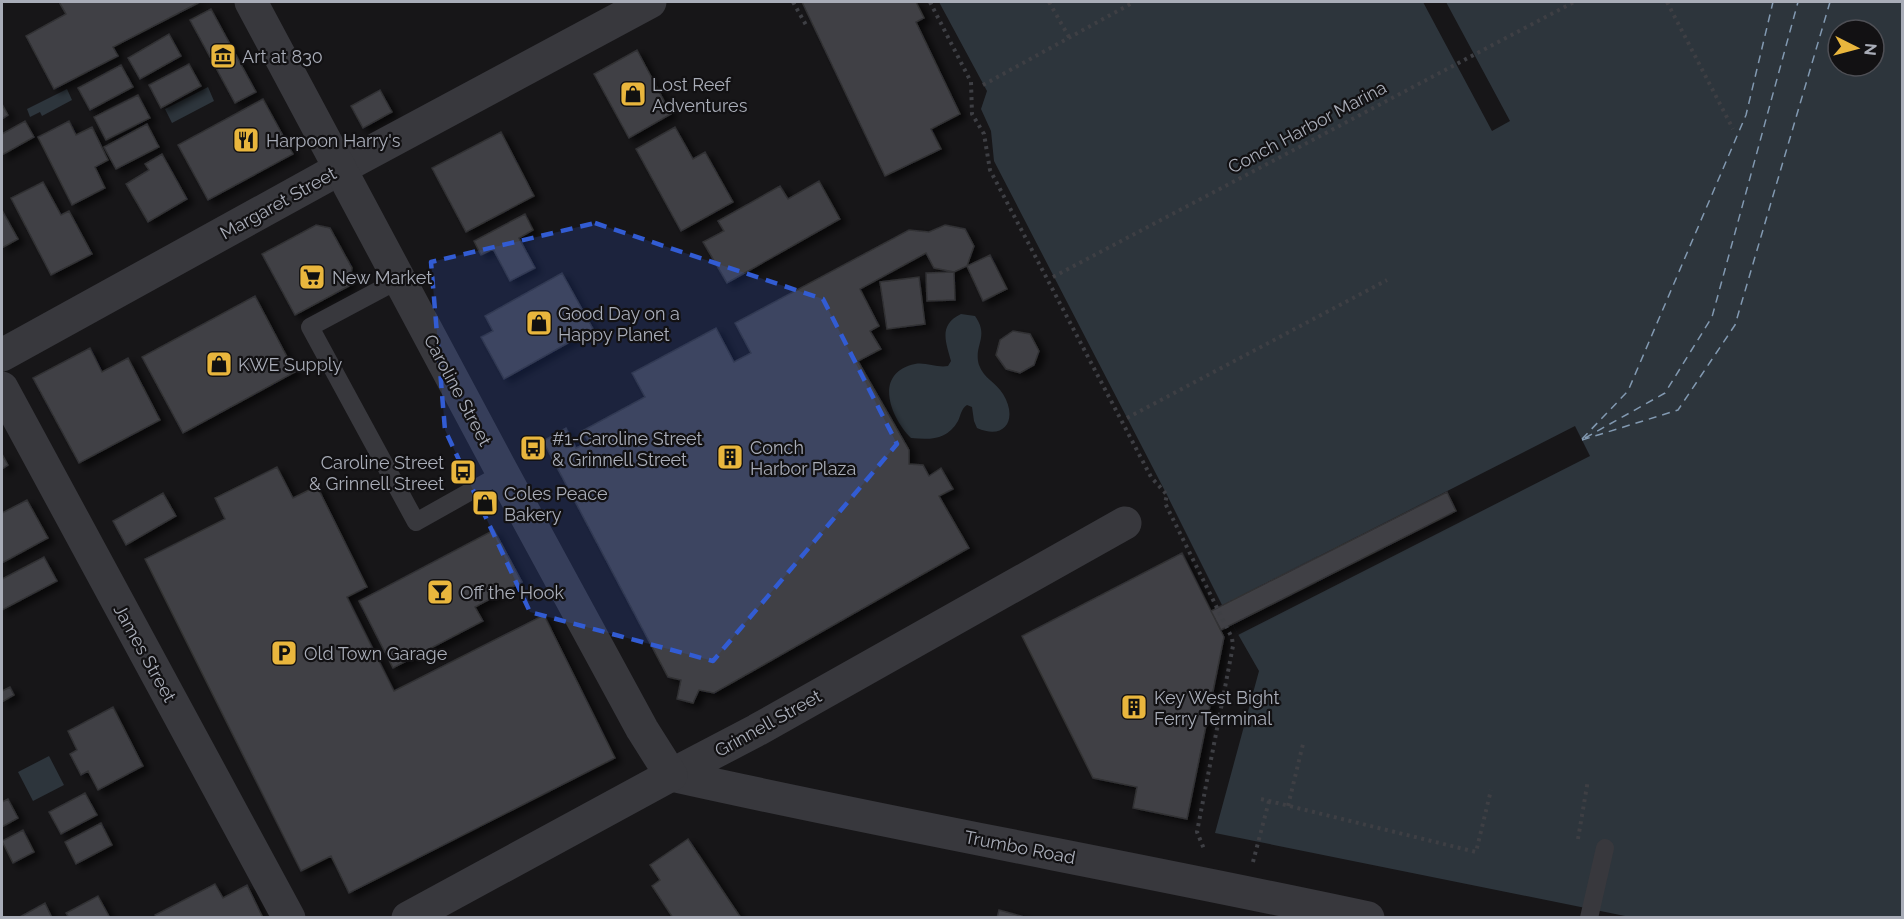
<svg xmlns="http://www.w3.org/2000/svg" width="1904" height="919" viewBox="0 0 1904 919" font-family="Raleway,sans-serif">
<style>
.water{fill:#2d353c;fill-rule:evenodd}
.pier{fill:#171618}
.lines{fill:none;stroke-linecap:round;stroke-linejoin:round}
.ferry{stroke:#8299b1;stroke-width:1.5;stroke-dasharray:8 6;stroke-linecap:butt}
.building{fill:#414145;stroke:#313134;stroke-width:1.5;filter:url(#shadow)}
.path{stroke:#3e3f44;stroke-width:4;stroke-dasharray:3 4.5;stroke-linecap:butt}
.service{stroke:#38383d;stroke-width:18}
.minor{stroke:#38383d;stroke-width:33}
.tertiary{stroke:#38383d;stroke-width:33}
.marked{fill:#325cd3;fill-opacity:0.2;stroke:#325cd3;stroke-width:4.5;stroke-dasharray:12 8;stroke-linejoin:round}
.labels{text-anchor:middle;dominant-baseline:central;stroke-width:4.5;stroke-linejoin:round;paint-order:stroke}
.poi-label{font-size:18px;fill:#a9adb8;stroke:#121113;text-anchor:start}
.street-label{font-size:18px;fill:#a9adb8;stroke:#121113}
</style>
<defs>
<filter id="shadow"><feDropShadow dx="6" dy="4" stdDeviation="3" flood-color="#0009"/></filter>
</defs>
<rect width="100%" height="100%" fill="#171618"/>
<path class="water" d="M939,2H1902V917H1630L1215,833L1259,671L1227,615L1167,495L994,161L991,131L981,109L987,91ZM1838,30H1874V66H1838Z
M208,87L214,101L172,123L165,109Z
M67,89L72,100L42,116L40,112L30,117L27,109Z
M961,314L975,316C990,337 973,345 979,365C984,379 996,382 1003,394C1018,418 1006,441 977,428L974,421L972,407L967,405C961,409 961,415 958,421C947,440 931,440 911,438C890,417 873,373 915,364C926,362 937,368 948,366L951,361C946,342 938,325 961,314Z
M49,756L64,785L33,801L18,772Z"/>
<path class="pier" d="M1423,2H1446L1510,121L1492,131Z
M1575,426L1590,456L1238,635L1223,605Z"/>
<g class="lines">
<path class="ferry" d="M1585,438L1665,393L1712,317L1798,2
M1582,439L1628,391L1746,115L1773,2
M1582,440L1678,410L1735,325L1830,2"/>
</g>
<path class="building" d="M59,2H200L113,47L118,56L54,89L26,36L66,14Z
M802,2H916L924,18L916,22L960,114L931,129L941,149L885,176Z
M211,9L256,92L235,103L190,20Z
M169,34L181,56L140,79L128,58Z
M637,50L671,114L629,138L594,74Z
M189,64L201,86L161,108L149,85Z
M121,65L133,87L90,110L78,88Z
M380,90L392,112L363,128L351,106Z
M138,95L150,118L106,140L94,117Z
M263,99L293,154L208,200L178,145Z
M2,104L8,115L2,119Z
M25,121L34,137L2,155V134Z
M69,121L76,135L92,127L108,160L95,167L105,188L72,205L38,137Z
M147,124L159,147L116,169L104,147Z
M675,127L693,159L705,152L733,202L681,231L636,149Z
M501,132L534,196L466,232L432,168Z
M162,154L187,199L148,222L126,184L149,170L145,164Z
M819,181L840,219L727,283L703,242L724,231L718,221L780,186L788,199Z
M43,182L61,215L69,211L92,254L51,275L11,198Z
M2,210L18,239L2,248Z
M525,214L533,230L519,238L535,268L510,281L493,249L481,255L474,241Z
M316,225L330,228L352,268L349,286L295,315L262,254Z
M945,225L965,229L974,246L967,266L954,272L934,268L926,253L860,289L879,326L870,331L881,349L858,361L909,450V464L923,465L929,476L941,468L953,489L939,496L969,548L714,693L699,690L693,703L677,699L681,680L668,677L543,441L566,428L576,448L589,442L582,431L645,397L632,373L716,328L734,362L751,353L735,323L909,230L929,232Z
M990,255L1007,289L983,301L967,266Z
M954,272L955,300L927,301L926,273Z
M562,273L593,329L504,379L481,337L493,331L485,316Z
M919,277L925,324L887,329L880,282Z
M255,296L295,372L183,433L142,357Z
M1013,331L1030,334L1039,351L1034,365L1020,373L1006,369L996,355L1000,340Z
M90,348L102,372L128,358L160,420L79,463L33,378Z
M2,454L8,465L2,469Z
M277,467L293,498L317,486L367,587L347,597L394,691L544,615L615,758L349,893L331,856L301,871L145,559L225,519L215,498Z
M1447,492L1456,511L1221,630L1211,611Z
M163,493L176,516L126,545L113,521Z
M27,500L48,538L2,563V513Z
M494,530L522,582L475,607L483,621L393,668L359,601Z
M1182,553L1224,637L1187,819L1133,808L1137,787L1093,778L1022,636Z
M44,557L57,581L2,610V579Z
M10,687L14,695L2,702V691Z
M113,707L143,766L98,790L88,771L81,775L70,754L77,750L68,731Z
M85,793L97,815L61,834L49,812Z
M8,799L18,818L2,827V802Z
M101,823L112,845L76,864L65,842Z
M23,830L34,852L13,863L2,841Z
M688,839L741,918H673L652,886L660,880L650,865Z
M215,884L223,898L247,885L263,918H157L155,915Z
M98,896L110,918H69L66,913Z
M45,903L52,918H18Z
M999,910L1028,918H997Z"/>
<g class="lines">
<path class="path" d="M793,2L806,25
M930,2L971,82L972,114L984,134L990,170L1151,477L1167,495L1165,503L1232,638L1233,646L1197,832L1204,849
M1049,2L1069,37
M1667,2L1733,129
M983,85L1134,2
M1053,277L1574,2
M1127,418L1387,280
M1261,799L1476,852L1491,790
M1288,806L1303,744
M1578,839L1588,780
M1253,862L1269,801"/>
<path class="service" d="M400,279L310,327L416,522L503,473
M1589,918L1605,848"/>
<path class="minor" d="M2,355L341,168L650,2
M2,388L289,918
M671,775C903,827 1136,868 1368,918
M671,775L757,730L1125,523"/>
<path class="tertiary" d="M251,2L499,466L642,729L671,775L408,918"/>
</g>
<path class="marked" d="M595,223L823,299L897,444L713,661L530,612L445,430L431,262Z"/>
<defs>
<symbol id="museum-square" viewBox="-11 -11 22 22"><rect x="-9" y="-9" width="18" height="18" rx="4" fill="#e9b63d" stroke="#121113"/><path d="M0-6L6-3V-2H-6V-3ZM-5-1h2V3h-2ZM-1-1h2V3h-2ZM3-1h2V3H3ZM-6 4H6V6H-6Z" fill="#111"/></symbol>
<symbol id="shop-square" viewBox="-11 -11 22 22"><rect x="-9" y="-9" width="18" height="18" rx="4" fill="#e9b63d" stroke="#121113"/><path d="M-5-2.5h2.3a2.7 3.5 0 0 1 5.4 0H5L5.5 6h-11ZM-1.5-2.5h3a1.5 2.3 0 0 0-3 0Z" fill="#111"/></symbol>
<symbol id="restaurant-square" viewBox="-11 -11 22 22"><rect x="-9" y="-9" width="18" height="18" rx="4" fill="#e9b63d" stroke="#121113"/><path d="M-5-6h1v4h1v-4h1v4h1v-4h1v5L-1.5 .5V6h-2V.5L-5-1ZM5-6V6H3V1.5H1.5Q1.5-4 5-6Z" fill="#111"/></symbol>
<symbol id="supermarket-square" viewBox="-11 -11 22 22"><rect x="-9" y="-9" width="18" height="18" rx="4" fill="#e9b63d" stroke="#121113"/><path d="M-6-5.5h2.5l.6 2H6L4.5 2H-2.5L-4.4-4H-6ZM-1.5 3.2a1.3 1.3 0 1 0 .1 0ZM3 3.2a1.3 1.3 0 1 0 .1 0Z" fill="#111"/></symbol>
<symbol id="bus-square" viewBox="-11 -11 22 22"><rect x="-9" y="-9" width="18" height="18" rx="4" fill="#e9b63d" stroke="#121113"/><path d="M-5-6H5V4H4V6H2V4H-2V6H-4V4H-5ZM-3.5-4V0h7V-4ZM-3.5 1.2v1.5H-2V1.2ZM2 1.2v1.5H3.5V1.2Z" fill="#111"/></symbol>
<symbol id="building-square" viewBox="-11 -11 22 22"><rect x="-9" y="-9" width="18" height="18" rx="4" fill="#e9b63d" stroke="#121113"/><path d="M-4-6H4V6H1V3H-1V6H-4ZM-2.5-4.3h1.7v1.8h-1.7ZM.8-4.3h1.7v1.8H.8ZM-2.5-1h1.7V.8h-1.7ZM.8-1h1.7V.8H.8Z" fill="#111"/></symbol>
<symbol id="bar-square" viewBox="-11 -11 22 22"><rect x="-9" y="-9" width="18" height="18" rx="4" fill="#e9b63d" stroke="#121113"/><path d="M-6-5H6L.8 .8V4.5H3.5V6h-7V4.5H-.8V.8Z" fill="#111"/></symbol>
<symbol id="parking-square" viewBox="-11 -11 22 22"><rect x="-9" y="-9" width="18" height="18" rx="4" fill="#e9b63d" stroke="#121113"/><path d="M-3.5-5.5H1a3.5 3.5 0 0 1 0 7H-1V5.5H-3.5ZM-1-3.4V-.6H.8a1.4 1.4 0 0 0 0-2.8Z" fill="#111"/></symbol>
</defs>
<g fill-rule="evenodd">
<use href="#museum-square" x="208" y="41" width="30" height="30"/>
<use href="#shop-square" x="618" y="79" width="30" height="30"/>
<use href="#restaurant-square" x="231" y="125" width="30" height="30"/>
<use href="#supermarket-square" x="297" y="262" width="30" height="30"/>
<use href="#shop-square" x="524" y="308" width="30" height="30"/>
<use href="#shop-square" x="204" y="349" width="30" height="30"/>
<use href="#bus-square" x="518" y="433" width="30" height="30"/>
<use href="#building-square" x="715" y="442" width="30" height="30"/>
<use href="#bus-square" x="448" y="457" width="30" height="30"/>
<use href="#shop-square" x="470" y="488" width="30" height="30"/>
<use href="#bar-square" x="425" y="577" width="30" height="30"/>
<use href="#parking-square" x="269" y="638" width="30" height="30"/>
<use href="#building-square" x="1119" y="692" width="30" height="30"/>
</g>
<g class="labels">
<g class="poi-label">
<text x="242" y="56">Art at 830</text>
<text x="652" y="84">Lost Reef<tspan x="652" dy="21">Adventures</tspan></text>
<text x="266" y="140">Harpoon Harry's</text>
<text x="332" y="277">New Market</text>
<text x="558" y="313">Good Day on a<tspan x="558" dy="21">Happy Planet</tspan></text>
<text x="238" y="364">KWE Supply</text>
<text x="552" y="438">#1-Caroline Street<tspan x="552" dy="21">&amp; Grinnell Street</tspan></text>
<text x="750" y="447">Conch<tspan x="750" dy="21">Harbor Plaza</tspan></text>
<text x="444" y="462" text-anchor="end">Caroline Street<tspan x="444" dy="21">&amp; Grinnell Street</tspan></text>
<text x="504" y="493">Coles Peace<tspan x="504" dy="21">Bakery</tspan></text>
<text x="460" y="592">Off the Hook</text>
<text x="304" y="653">Old Town Garage</text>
<text x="1154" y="697">Key West Bight<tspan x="1154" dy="21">Ferry Terminal</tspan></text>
</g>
<g class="street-label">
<text transform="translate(1307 127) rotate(-28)">Conch Harbor Marina</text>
<text transform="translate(278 203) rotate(-29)">Margaret Street</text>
<text transform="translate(458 390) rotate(62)">Caroline Street</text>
<text transform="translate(145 653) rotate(61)">James Street</text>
<text transform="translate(768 723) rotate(-29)">Grinnell Street</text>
<text transform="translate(1020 847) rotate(11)">Trumbo Road</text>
</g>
</g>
<rect width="1904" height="919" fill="none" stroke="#a9adb8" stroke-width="6"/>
<g transform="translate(1856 48) rotate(96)"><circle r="28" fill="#121113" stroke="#4e4f55" stroke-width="1.5"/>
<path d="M0-4.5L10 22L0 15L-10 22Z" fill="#e9b63d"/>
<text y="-9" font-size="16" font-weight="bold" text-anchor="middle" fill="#a9adb8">N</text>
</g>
</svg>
